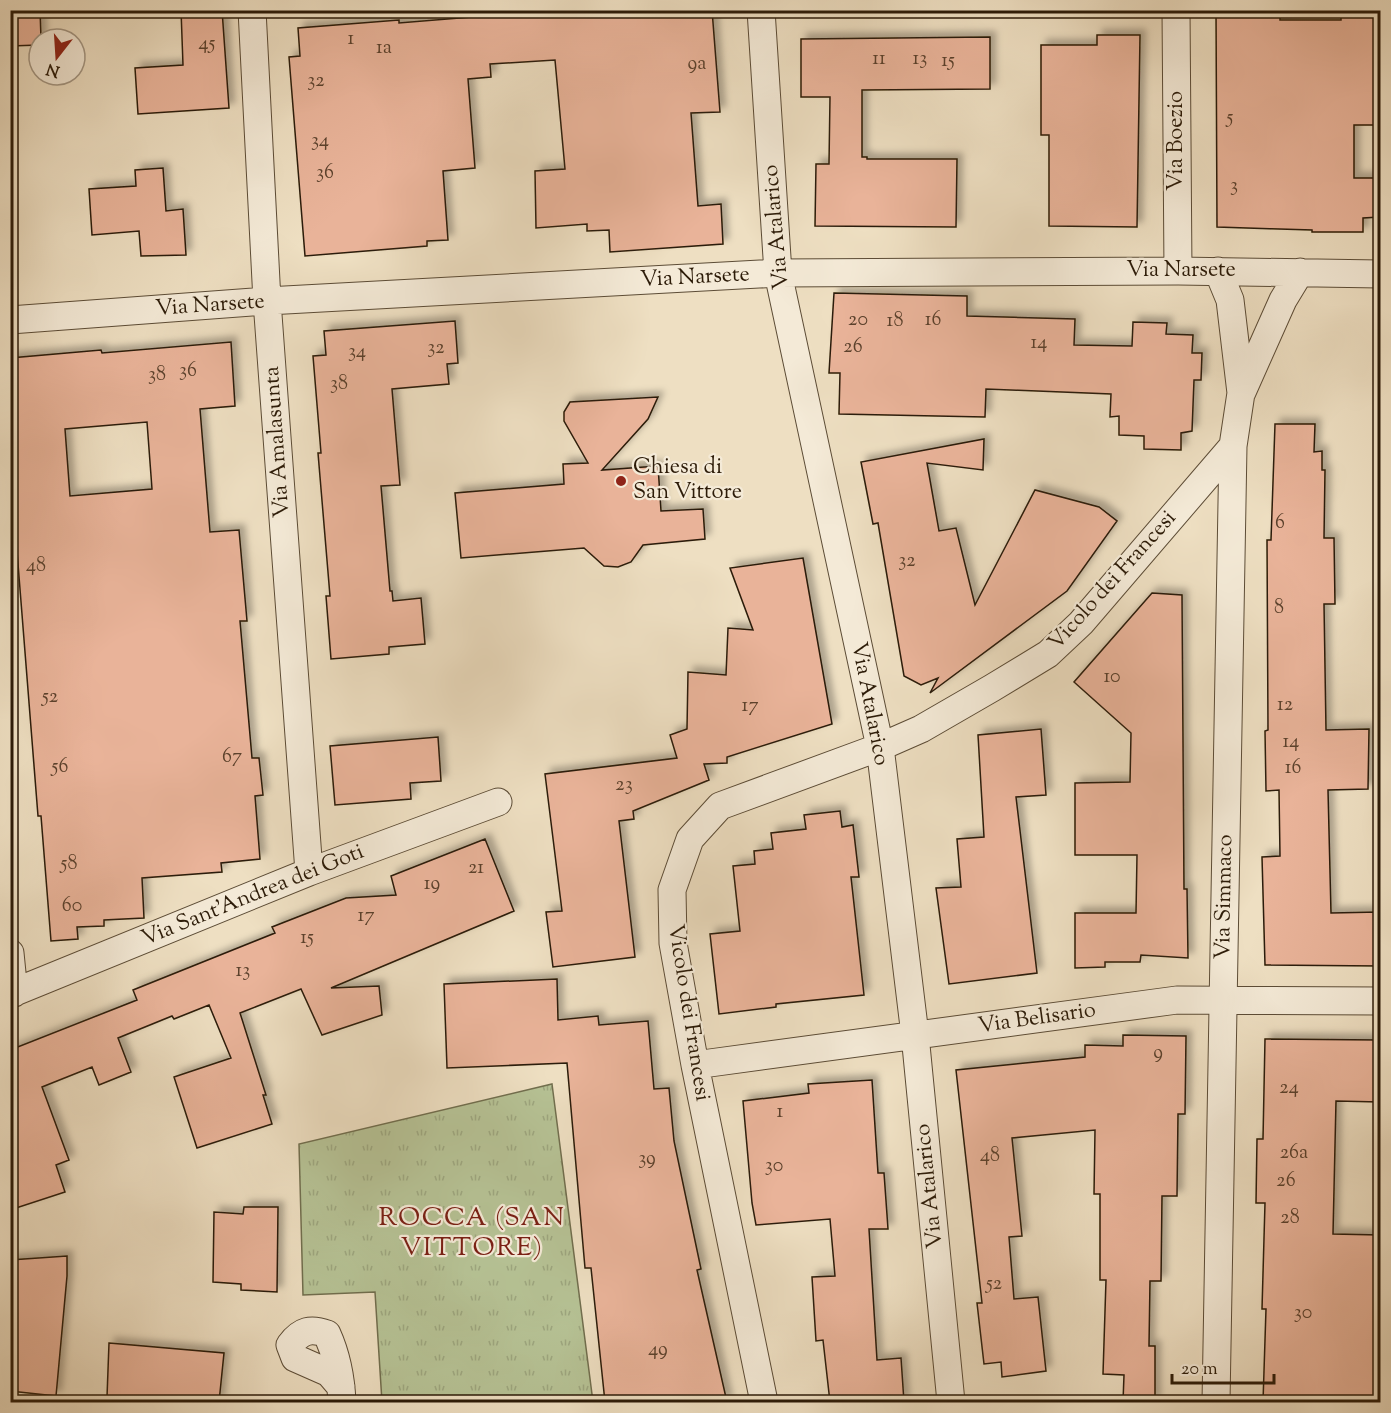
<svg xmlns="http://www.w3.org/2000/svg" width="1391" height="1413" viewBox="0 0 1391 1413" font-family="'Sorts Mill Goudy',serif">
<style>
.grass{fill:url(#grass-tufts);stroke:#716e4e;stroke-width:1.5}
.building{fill:#e9b399;stroke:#2c1b08;stroke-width:1.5;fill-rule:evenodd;filter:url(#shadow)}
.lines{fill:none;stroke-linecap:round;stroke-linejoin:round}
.street-casing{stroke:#5c4c36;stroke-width:29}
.street{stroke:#f4ead7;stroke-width:27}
.poi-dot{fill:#8f2418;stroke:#f4ead7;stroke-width:2}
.labels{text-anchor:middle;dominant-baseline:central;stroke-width:4.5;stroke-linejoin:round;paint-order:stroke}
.number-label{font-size:20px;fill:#5b412c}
.street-label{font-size:22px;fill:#2c1b08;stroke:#f4ead7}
.poi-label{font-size:22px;fill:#2c1b08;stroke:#f4ead7;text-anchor:start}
.quarter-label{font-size:26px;letter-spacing:1.5px;fill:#7a1f14;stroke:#f4ead7}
</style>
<defs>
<pattern id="grass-tufts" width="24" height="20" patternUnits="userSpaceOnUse" patternTransform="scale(1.5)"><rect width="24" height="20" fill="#b6c295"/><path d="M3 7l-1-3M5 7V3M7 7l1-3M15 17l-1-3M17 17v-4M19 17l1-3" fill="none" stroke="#9da67f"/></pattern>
<filter id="shadow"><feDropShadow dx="5.5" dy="-5.5" stdDeviation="3" flood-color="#0004"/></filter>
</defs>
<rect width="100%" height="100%" fill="#eedfc2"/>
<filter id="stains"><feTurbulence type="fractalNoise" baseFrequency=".00333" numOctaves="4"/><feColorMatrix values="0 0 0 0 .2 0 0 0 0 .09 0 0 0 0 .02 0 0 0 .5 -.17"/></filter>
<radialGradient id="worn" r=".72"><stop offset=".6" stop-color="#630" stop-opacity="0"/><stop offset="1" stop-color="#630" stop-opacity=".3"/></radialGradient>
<path class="grass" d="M552,1084L593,1402H382L375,1292L303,1295L299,1144Z"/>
<path class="building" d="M10,10H40L41,39H39V45L10,46Z
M181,10H222L229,108L138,114L135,68L183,65Z
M520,10H712L720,112L691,113L698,206L721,204L723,244L610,252L609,230L587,231V224L536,228L535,171L565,169L555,60L490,64L491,77L468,79L475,168L443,171L448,240L427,241V246L305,256L289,57L300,56L298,28L399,20V23L520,13Z
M1216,10H1280V20H1341V10H1380V125H1354V178H1380V217L1363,218V232H1312V230L1217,227Z
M1097,35H1140L1137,227L1049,226V135H1041V45H1097Z
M990,37V89L862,90V157H867V159H957L956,227L815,226L816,164H829L830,97H801V39Z
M163,168L166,211L183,209L186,255L141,256L139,231L92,235L89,189L136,186L135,170Z
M834,293L967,296V316L1075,319L1074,345L1132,346L1133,322L1167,323L1166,334L1193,335L1192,353H1202L1201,380H1194L1192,431L1181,433V450L1144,449V436L1119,435V416L1110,417L1111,394L986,389L985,417L839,414L840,373H829Z
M455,321L458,363L447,364L449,384L392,389L400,485L381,486L390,591H392L393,601L421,598L425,644L389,647V654L331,659L326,596H330L318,453H321L313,356L326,355L324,331Z
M231,342L235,406L200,409L210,532L239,530L247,621H240L252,758H259L263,795L255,796L260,859L221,863L222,872L142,878L144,918L104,920V926L77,927L78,939L51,941L41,816H38L10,463V358L101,350L102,353ZM147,422L152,489L70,496L65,429Z
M658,397L648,419L602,470L658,466L661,511L703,509L705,539L643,545L631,562L618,567L604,566L584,548L461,558L455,493L564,484L563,464L588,463L564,421V412L570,402Z
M1275,424H1315L1314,452L1322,451V470H1325L1324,538H1334L1335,604H1324L1326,730L1369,729L1368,789L1328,790L1331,913L1380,912V966L1265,965L1262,857L1280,856L1279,790L1266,791L1265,731L1268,730L1267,540H1271Z
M984,439L983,470L927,463L939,531L956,528L975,605L1035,490L1099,507L1117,521L1067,591L930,693L938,678L921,685L904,676L878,523L873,524L861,462Z
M803,558L832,724L727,757V763L704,764L709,780L633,811L634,819L619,821L635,957L553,967L546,912L562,911L545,774L677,758L670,735L687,729L688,672L726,675L728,628L753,630L730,568Z
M1152,593L1182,595L1184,889H1187L1188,958L1141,955L1140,962H1105V967L1075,968V913H1136L1137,855H1075V783L1130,782L1131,733L1074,682Z
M1041,729L1046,795L1016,797L1037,973L949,984L936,888L961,887L957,839L984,837L978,735Z
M438,737L441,781L410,783L411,799L335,805L330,746Z
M840,811L842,827L853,825L859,877H851L864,995L776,1004V1007L719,1014L710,934L740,931L733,866L755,864L754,851L773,849L771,833L806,829L804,815Z
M485,839L514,911L331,988L379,986L382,1015L322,1035L301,989L240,1013L266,1095H263L272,1124L197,1148L174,1077L231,1058L209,1005L174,1019L172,1016L118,1038L131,1072L99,1085L92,1067L42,1087L69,1160L56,1165L65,1192L10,1210V1050L137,1000L133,990L275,933L272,927L346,898L396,895L391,876Z
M557,979L558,1020L598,1016L599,1025L648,1021L654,1089L669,1088L674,1141L701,1269L697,1270L727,1402H605L591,1268H585L567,1063L447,1068L444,984Z
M1123,1035L1186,1036L1185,1114H1178L1177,1196H1162L1161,1281H1150L1149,1346H1155V1402H1123L1124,1375L1103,1374L1106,1280H1100V1194H1094L1095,1130L1012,1138L1022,1236L1009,1237L1014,1299L1038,1297L1046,1371L1002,1377L1001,1362L984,1364L977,1303H982L956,1070L1085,1057V1045L1123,1046Z
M1265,1039L1380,1040V1102L1336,1101L1333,1234L1380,1235V1402H1263L1266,1309H1262L1265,1203H1256L1257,1139H1263Z
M872,1080L878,1173H884L888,1229H869L877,1360L901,1358L904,1402H830L823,1340L816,1341L812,1277L835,1276L830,1219L756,1225L752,1203L743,1101L809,1093L808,1084Z
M244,1207H278L277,1292L241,1290V1284L213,1282L214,1212L243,1214Z
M67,1256V1276L56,1396L10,1391V1260Z
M109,1343L224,1353L219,1402L107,1397Z"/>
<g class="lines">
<defs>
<path id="street" d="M252,10L267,301L309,872
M761,10L778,273L880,747L915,1035L951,1402
M1176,10L1178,271
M10,320L267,301L778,273L1178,271L1380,274
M1242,392L1283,300L1300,272
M10,953L14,993
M10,994L309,872L498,802
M695,1065L1177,1000L1380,1001
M341,1387L329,1373L295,1358L290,1345C301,1330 311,1328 327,1334C337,1356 341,1378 342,1402
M764,1402L695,1065L673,943L672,890L690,839L720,806L880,747L921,729L992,688L1048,654L1081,623L1233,446
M1216,1402L1233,446L1241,393L1230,300L1218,271"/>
</defs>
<use href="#street" class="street-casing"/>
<use href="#street" class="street"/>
</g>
<circle class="poi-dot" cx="621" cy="481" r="6"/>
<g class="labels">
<g class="number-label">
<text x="351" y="39">1</text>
<text x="207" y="44">45</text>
<text x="384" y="48">1a</text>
<text x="879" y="59">11</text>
<text x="920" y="59">13</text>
<text x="948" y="61">15</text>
<text x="697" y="64">9a</text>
<text x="316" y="81">32</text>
<text x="1230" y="118">5</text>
<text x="320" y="141">34</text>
<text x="325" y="173">36</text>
<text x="1234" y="186">3</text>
<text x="858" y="320">20</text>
<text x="933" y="320">16</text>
<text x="895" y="321">18</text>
<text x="1039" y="343">14</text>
<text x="853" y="347">26</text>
<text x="436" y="348">32</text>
<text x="357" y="352">34</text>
<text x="188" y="371">36</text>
<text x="157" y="375">38</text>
<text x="339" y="384">38</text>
<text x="1280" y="523">6</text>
<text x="907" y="561">32</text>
<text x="36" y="566">48</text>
<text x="1279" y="608">8</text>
<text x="1112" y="677">10</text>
<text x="50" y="697">52</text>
<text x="1285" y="705">12</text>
<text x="750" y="706">17</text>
<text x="1291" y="742">14</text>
<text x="232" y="757">67</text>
<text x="60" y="767">56</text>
<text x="1293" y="768">16</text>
<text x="624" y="785">23</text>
<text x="69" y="864">58</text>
<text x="476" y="868">21</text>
<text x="432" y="884">19</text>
<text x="72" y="906">60</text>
<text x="366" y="916">17</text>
<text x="307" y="938">15</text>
<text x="243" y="971">13</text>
<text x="1158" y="1053">9</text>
<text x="1289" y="1088">24</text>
<text x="780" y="1112">1</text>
<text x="1294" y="1153">26a</text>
<text x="990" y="1156">48</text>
<text x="647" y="1159">39</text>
<text x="774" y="1166">30</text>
<text x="1286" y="1181">26</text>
<text x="1290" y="1218">28</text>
<text x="994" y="1284">52</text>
<text x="1303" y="1313">30</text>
<text x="658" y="1350">49</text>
</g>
<g class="street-label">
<text transform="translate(1177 141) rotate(-90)">Via Boezio</text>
<text transform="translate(777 227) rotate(-95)">Via Atalarico</text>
<text x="1181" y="271">Via Narsete</text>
<text transform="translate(695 278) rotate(-3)">Via Narsete</text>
<text transform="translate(210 306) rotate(-4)">Via Narsete</text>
<text transform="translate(278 442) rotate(-94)">Via Amalasunta</text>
<text transform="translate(1113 581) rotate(-48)">Vicolo dei Francesi</text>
<text transform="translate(869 704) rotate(79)">Via Atalarico</text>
<text transform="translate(253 896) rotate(-22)">Via Sant'Andrea dei Goti</text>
<text transform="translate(1225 897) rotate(-89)">Via Simmaco</text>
<text transform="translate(688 1013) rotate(81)">Vicolo dei Francesi</text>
<text transform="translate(1037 1019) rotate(-8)">Via Belisario</text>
<text transform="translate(930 1186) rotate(-96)">Via Atalarico</text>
</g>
<g class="poi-label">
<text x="633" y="468">Chiesa di<tspan x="633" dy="25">San Vittore</tspan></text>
</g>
<g class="quarter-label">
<text x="472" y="1218">ROCCA (SAN<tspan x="472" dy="30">VITTORE)</tspan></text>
</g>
</g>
<rect width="1391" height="1413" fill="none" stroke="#eedfc2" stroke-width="36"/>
<rect x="12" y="12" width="1367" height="1389" fill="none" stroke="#2c1b08" stroke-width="3"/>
<rect x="18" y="18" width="1355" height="1377" fill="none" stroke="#2c1b08" stroke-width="1.5"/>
<g transform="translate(57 57) rotate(197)"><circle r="28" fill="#f4ead7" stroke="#a49784" stroke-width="1.5"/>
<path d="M0-4.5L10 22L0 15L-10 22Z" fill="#8f2418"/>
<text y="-9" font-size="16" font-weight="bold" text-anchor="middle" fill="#2c1b08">N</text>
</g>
<path d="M1172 1374v9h102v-9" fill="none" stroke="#2c1b08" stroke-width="3"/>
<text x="1181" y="1374" font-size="18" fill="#2c1b08" stroke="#f4ead7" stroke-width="4.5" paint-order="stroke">20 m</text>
<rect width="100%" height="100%" filter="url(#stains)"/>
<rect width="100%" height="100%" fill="url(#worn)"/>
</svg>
